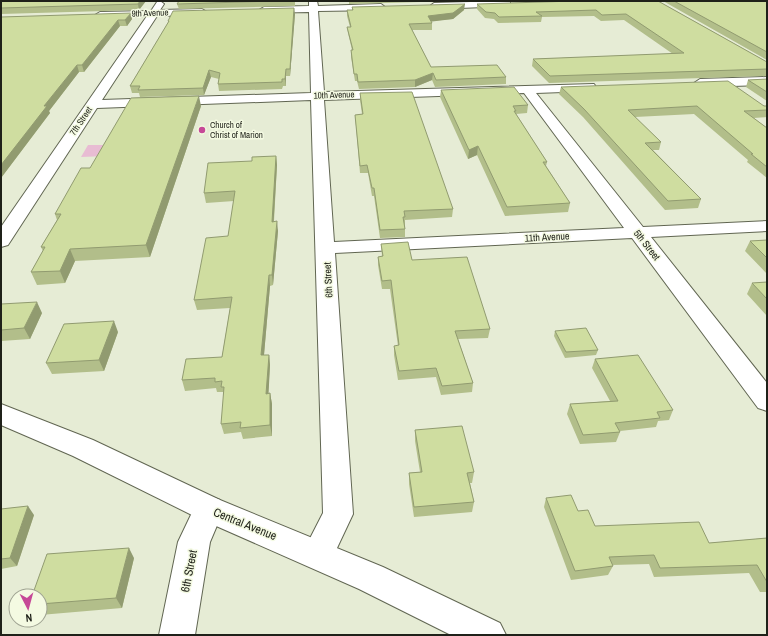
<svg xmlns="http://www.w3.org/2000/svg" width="768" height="636" viewBox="0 0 768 636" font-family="'Archivo Narrow',sans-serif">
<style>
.green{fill:#e8bcd3}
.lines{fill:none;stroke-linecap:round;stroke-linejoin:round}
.minor-casing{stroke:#616652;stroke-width:2}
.tertiary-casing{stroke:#616652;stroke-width:2}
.minor{fill:#fff;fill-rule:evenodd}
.tertiary{fill:#fff;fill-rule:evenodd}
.wall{fill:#b2be8a}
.shaded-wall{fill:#919b70}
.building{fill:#cfdda0;stroke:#919b70}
.poi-dot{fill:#c64997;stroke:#f4fae2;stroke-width:1.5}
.labels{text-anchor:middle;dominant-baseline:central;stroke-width:3;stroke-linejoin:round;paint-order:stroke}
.far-street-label{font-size:9px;fill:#1f2119;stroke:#f4fae2}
.far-poi-label{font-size:9px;fill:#1f2119;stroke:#f4fae2;text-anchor:start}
.street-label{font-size:10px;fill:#1f2119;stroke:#f4fae2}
.near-street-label{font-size:12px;fill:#1f2119;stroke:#f4fae2}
</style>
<rect width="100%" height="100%" fill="#e6ecd5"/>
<path class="green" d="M88,145H112L133,155L81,157Z"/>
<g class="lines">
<defs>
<path id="minor" d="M160,1L164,4L160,10L202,9L207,12L202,15L157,16L102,100L311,93L309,12L264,13L259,10L264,7L309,6V1H317L318,6L381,4L385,7L381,10L318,11L324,92L594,84L596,87L594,90L590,91L536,93L643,227L767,221V231L651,237L767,383V411L758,408L632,238L335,253L353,514L329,565L318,569L307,565L302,554L323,513L311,100L97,108L8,245L1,247V227L147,16L100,18L95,15L100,12L151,11L157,2ZM524,93L624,228L334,242L324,100Z
M507,1L510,2V6L434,9L430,6L434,3Z
M767,77V85L700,87L694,83L700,79Z
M209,496L220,500L224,509L210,542L195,635H159L178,542L198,500Z"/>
<path id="tertiary" d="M1,404L93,440L220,500L383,567L500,623L506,635H451L359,589L198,518L73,456L1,425Z"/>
</defs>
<use href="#minor" class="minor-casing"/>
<use href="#tertiary" class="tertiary-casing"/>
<use href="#minor" class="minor"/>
<use href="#tertiary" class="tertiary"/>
</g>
<path class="wall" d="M1,1H146L139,10L1,14Z
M179,1H295V6L179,9L177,4Z
M349,1H457L349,4Z
M658,1L767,62V76L549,83L532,66L533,59L673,54L624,20L601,21L594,16L542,17L541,22L498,23L494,19L485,18L477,9V4Z
M663,1H767V60Z
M352,7L464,10L453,19L431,21L432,23V30H412L431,67L506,77V84L435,87L432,80L415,87L359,89L357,81H355L351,57V50H352L348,33L347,27H350L347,16V10H352Z
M295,14L290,76H286V86H283L282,89L219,91L218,84L219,79L211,77L204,95L140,97L139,93H132L130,86L168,23V21Z
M1,17L132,19L127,26H120L84,72H79L49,111L50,113L1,178Z
M767,79V101L746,87L748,80Z
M561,87L767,106V117L754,118L767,128V178L747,162L748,160L694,114L635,117L661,142L659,150H653L701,199L698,208L665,210L583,117L559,94Z
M441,90L528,105L527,113L516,114L547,162L546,166L570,203L568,212L505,216L477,155L468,159L440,97Z
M360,93L453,209L452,217L405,220V237L380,238L374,196H372L368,173H360L355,115L362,114L360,100Z
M201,106L150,257L75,261L65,283L37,285L31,272L43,251L41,247L57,220L55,214L90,168Z
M276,156L277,165L274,221L278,231L273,285L270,286L264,355H269L270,365L268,393H270L272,404V436L243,439L241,432L224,434L221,424L224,396L223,392H217L216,388L185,391L182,380L222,357L230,308L197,310L194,300L228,236L234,201L206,203L204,193L252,161Z
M767,240V274L745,251L750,241Z
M381,244L412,260L490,329L488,338L458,339L473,383L472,392L441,395L436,377L398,380L394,355V346H398L390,289H382L378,265V257L382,256Z
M767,282V316L747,294L752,283Z
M1,304L42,313L30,339L1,341Z
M555,331L598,350L596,355L565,358L554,336Z
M118,332L104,371L52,374L46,363Z
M595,359L673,410L669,420L658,421L656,427L620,431V432L616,442L580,444L567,414L570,404L610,401L592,368Z
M415,430L474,472L472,483H470L474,502L472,512L414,517L409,484V473L420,472L415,441Z
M546,498L578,511L595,526L709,543L767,538V592H760L749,573L654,577L649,564L612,565L613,566L608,575L571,580L544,507Z
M1,509L34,515L17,566L1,569Z
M134,558L122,608L40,615V596Z"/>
<path class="shaded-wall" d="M140,1H146L139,10L138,4Z
M465,4L464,10L453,19L428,22V16Z
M294,8L295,14L290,76V69Z
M131,13L132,19L127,26L125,20Z
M118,20L120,26L84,72L82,65Z
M77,65L79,72L49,111L50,113L1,178V165L44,106Z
M286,69V86L285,79Z
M209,70L211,77L204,95L203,88Z
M433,73L432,80L415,87V80Z
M199,96L201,106L150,257L146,245Z
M478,146L477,155L468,159L469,150Z
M276,156L277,165L273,231L272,222Z
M277,221L278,231L273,285L272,275Z
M70,249L75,261L65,283L60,271Z
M269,275L270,286L263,366L261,355Z
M37,302L42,313L30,339L24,328Z
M114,321L118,332L104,371L99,360Z
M269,355L270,365L268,404L266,394Z
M270,393L272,404V436L270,425Z
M28,506L34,515L17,566L10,558Z
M129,548L134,558L122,608L116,598Z"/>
<path class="building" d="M1,1H140L138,4L1,8Z
M179,1H274L177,4Z
M575,1H658L767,62V69L550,76L533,59L684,53L626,14L602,15L596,10L536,12L542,16L499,17L495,13L486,12L477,4Z
M674,1H767V52Z
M465,4L453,13L428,16L432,23L409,24L431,67L497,65L506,77L436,80L433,73L415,80L358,82L357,74H354L351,50H353L347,27H351L347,10H353L352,7Z
M294,8L290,69H286L285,79H282V82L218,84L220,73L209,70L203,88L138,90L140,86H130L169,21H168L173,11Z
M131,13L125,20H118L82,65H77L44,106H47L1,165V17Z
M767,79V92L748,80Z
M728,81L764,106H767V110L744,111L767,128V167L751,154H753L697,106L628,110L661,142L645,143L701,199L668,201L584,109L561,87Z
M514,87L528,105L513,106L516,111H514L547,162H543L570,203L507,207L478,146L469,150L441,90Z
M412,92L453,209L404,211L405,217H403L405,229L380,230L374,188H372L367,165L360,166L355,115L363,114L360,93Z
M199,96L146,245L70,249L60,271L31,272L45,247H41L61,214H55L81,168H90L131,98Z
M276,156L272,222L277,221L272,275H269L261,355H269L266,394L270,393V425L240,428L241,422L221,424L224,387H221L222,381L215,382V378L182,380L186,359L222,357L232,297L194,300L206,238L228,236L235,191L204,193L208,163L252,161V157Z
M767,240V258L750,241Z
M408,242L412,260L467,257L490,329L455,331L473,383L442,386L436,368L399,371L394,346L399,345L391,280L382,281L378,257L383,256L381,244Z
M767,282V299L752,283Z
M37,302L24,328L1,330V304Z
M114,321L99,360L46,363L64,324Z
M586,328L598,350L566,352L555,331Z
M638,355L673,410L657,412L660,418L615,423L620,432L583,435L570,404L618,401L595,359Z
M462,426L474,472L467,473L474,502L414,507L409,473L422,472L415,430Z
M571,495L578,511L588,510L595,526L699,522L709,543L767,538V582L757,565L660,568L654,555L609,557L613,566L575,571L546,498Z
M28,506L10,558L1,559V509Z
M129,548L116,598L40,604V596H32L47,554Z"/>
<circle class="poi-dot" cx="202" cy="130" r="4"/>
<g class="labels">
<g class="far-street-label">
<text transform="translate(150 13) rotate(-2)">9th Avenue</text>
<text transform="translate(334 95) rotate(-2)">10th Avenue</text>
<text transform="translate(81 121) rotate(-56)">7th Street</text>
</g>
<g class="far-poi-label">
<text x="210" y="125">Church of<tspan x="210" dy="10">Christ of Marion</tspan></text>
</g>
<g class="street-label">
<text transform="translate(547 237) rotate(-3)">11th Avenue</text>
<text transform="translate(647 245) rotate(52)">5th Street</text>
<text transform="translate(328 280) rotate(-93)">6th Street</text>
</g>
<g class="near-street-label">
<text transform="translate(245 524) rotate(22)">Central Avenue</text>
<text transform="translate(189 571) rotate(-79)">6th Street</text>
</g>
</g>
<rect width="768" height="636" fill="none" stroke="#1f2119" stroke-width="4"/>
<g transform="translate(28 608) rotate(174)"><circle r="19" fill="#f4fae2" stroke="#9fa392"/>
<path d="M0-3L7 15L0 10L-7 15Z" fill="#c64997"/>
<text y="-6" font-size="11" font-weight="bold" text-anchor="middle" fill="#1f2119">N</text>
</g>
</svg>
